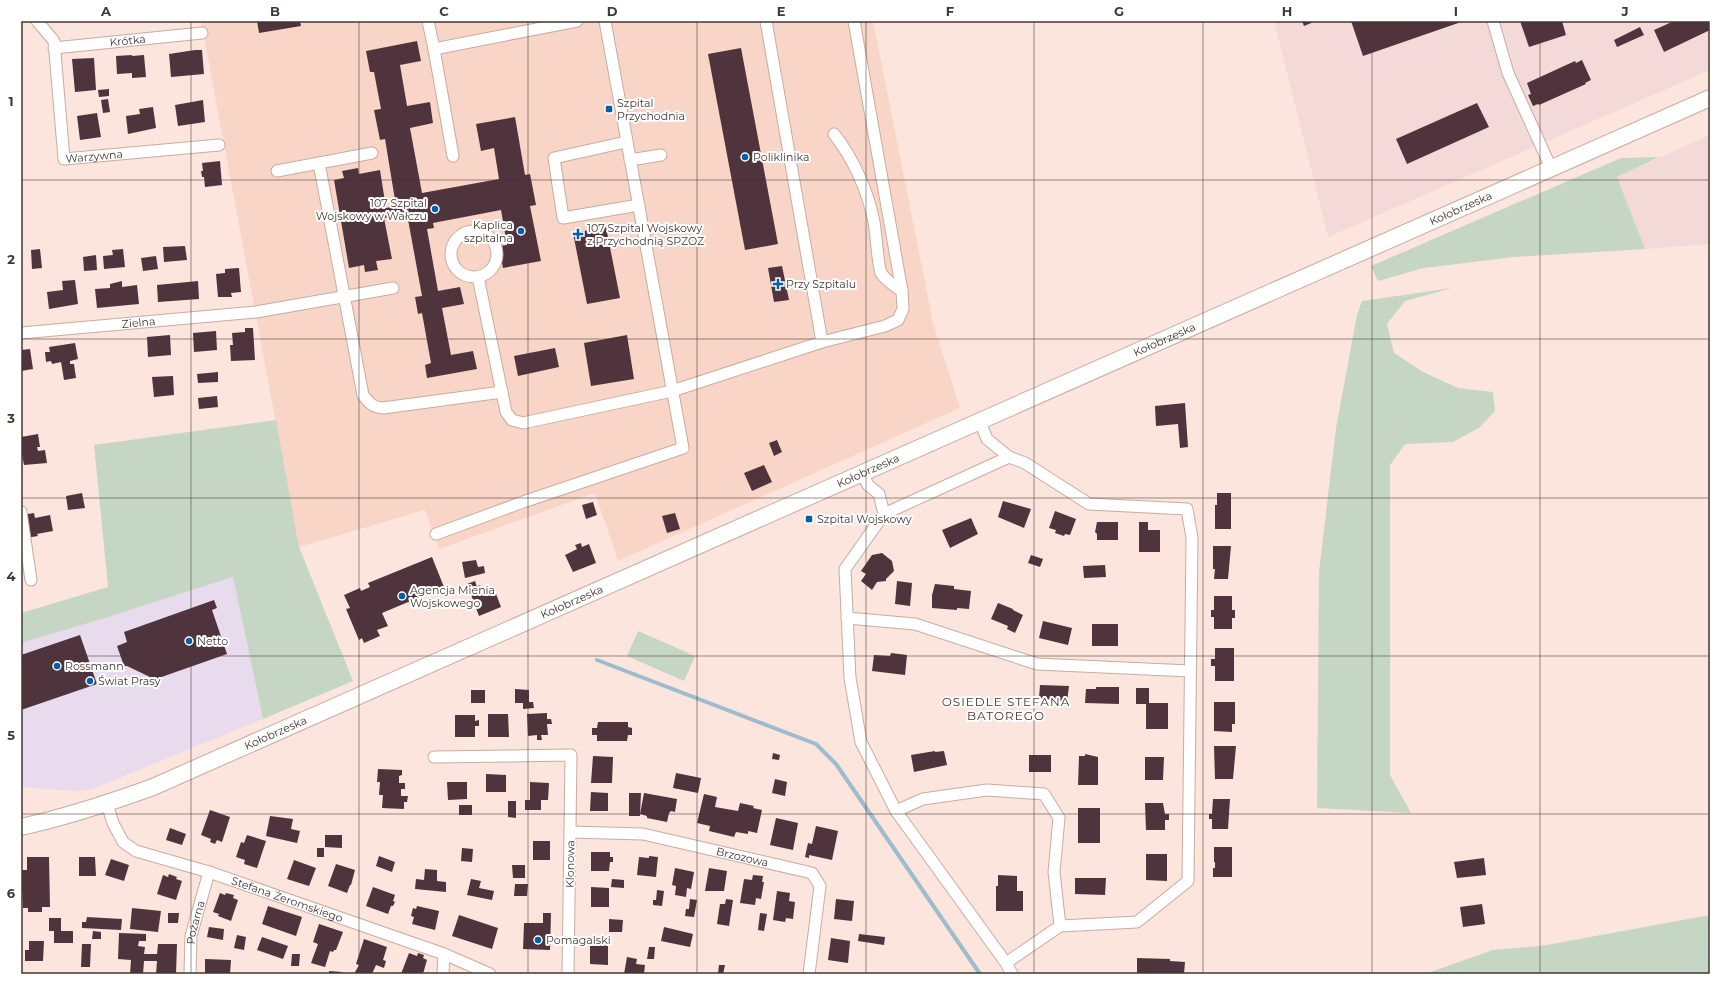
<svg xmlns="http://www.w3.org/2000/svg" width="1731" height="995" viewBox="0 0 1731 995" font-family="Montserrat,sans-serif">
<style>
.commercial{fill:#e9dbee}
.industrial{fill:#f4d9d9}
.built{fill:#f9d5c7}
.green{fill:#c6d6c4}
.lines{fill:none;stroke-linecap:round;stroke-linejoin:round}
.stream{stroke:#9dbccd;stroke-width:4}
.building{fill:#4f343d}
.minor-casing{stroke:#c7aca1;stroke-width:13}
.secondary-casing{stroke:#c7aca1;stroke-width:18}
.minor{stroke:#fff;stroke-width:11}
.secondary{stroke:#fff;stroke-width:16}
.grid{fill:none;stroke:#423732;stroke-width:1;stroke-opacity:0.55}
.poi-dot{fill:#015eac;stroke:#fff;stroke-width:1.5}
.labels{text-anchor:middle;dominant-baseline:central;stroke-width:4;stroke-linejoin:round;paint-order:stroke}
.street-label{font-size:11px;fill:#423732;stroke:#fff}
.poi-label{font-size:11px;fill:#423732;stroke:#fff;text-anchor:start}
.neighbourhood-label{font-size:12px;letter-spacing:1px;fill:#4a342c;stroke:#fff}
.neatline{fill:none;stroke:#423732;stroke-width:1.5}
.grid-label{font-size:13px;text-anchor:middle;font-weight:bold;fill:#423732}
</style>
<rect width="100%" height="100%" fill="#fce5dc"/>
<path class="commercial" d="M233,577L263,719L90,790L75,791L21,787V643L105,618Z"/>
<path class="industrial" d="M1274,21H1710V70L1328,237Z
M1710,135V244L1645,249L1617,177Z"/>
<path class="built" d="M201,21H873L933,323L960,408L618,561L595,493L439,549L425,510L299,547Z"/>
<path class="green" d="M1659,157L1617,177L1645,249L1514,257L1424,268L1378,281L1371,266L1621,158Z
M1452,288L1405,301L1387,324L1394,353L1423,372L1458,388L1493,392L1495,411L1479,428L1453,442L1405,444L1390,465V775L1411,813L1317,808L1319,572L1336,428L1357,315L1362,301Z
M276,420L299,547L353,681L263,719L233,577L105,618L21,643V613L108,587L94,445Z
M638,631L695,656L684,681L627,656Z
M1710,915V974H1425L1493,950L1541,946Z"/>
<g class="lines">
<path class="stream" d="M597,660L816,744L836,764L980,974"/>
</g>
<path class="building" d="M257,21H300L301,26L259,33Z
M1302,21H1316L1304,26Z
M1351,21H1464L1363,56Z
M1520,21H1562L1566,35L1529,47Z
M1674,21H1710V30L1664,52L1654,30Z
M1640,27L1644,35L1617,47L1614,40Z
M417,41L421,61L400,65L407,106L430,102L433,123L410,128L422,193L499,179L494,148L481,151L476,124L515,117L525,175L530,174L536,205L530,206L541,261L503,268L499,246L507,245L501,210L433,223L434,228L427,229L438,291L460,287L464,304L442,308L451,355L473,351L477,369L427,378L425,365L431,363L422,313L418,314L415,297L422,296L407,214L384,218L392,259L376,261L378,270L365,272L364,265L349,268L334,180L344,178L342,171L358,168L359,174L380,170L386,208L396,206L385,139L380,140L374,110L381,109L374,72H370L366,51Z
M741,48L778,244L745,250L708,54Z
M195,50H202L204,74L171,77L169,54Z
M132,55V56L144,55L146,77L132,78V73L117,74L116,56Z
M94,58L96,90L75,92L72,59Z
M1582,60L1591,80L1585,83L1586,84L1539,105L1538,104L1533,106L1528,95L1531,94L1527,83L1575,61L1576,63Z
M109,89V96L99,97L98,90Z
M108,99L110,112L103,113L101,100Z
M203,100L205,122L178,126L175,105Z
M1477,103L1489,127L1407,164L1396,139Z
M153,107L156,128L128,134L126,116L140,114L139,109Z
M97,113L101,137L80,140L77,116Z
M220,161L222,185L205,187L204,177H202L201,171H203L202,163Z
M606,227L620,298L587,304L573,233Z
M185,246L187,260L164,262L163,247Z
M40,249L42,268L32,269L31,250Z
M123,249L125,267L104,269L103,256L113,255L112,250Z
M96,255L97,270L84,271L83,257Z
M156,256L158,269L143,271L141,258Z
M782,266L789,300L774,302L768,268Z
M239,268L241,292L231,293L232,297H218L216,274L225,273V269Z
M75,280L78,304L49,309L47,292L63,290L62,281Z
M122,281V287L137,285L139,304L97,308L95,289L110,288V284Z
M198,281L199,299L158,302L157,285Z
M245,328H253L255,360L231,361L230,345H233L232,333L245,332Z
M216,331L217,350L194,352L193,333Z
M170,335L171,355L148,357L147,337Z
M627,335L634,379L591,386L584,343Z
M75,343L78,359L70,361V364H74L76,378L64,380L61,362L52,364L51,361L46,362L45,352H50L49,347Z
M555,348L559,367L518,376L514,356Z
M30,349L33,369L21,371V350Z
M218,372V382L198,383L197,374Z
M173,376L174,395L154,397L152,377Z
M217,396L218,407L199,409L198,398Z
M1185,403L1188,447L1180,448L1178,424L1156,426L1155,406Z
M38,434L40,447H37L38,451L45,450L47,463L24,465L21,450V437Z
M777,440L782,452L774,456L769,443Z
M764,465L772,482L752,491L744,473Z
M82,493L85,508L68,510L66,496Z
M1217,493H1231V529H1215V505H1217Z
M1003,501L1031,509L1024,528L998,517Z
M593,502L597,515L586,519L582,505Z
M1055,511L1076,519L1070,535L1065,534L1064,536L1055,533L1056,530L1049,528Z
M34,513L35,518L50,515L53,531L37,534L38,536L26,538L22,515Z
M675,513L680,529L667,533L662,516Z
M971,518L978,534L950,548L942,530Z
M1097,522H1118V540H1097V534L1095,532Z
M1139,522H1148V530H1160V552H1139Z
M581,543L582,547L589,544L596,563L573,572L565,555L577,549L575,545Z
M1213,546H1231L1228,579H1214L1215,569H1213Z
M882,553L892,561L894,571L886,579V581L877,582L872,590L861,581L866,574L861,571L872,555Z
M1031,555L1043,559L1040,567L1028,563Z
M432,557L444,587L382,613L388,626L377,630L380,636L364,643L362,638L359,640L346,609L350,608L344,595L360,588L361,591L370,587L368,583Z
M476,560L478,567L484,566L485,573L465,578L462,562Z
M1105,565L1106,577L1084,578L1083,566Z
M475,581L477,587L480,585L482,590L493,586L501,607L479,616L467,584Z
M897,581L912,583L910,606L895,604Z
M935,584L954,586V589L971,591L969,609L957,608V610L932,608V595Z
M1214,596H1232V610H1235V618H1232V629H1214V617H1211V610H1214Z
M214,600L217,608L212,610L227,654L153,680L152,678L127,666H124L117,646L127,642L124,632Z
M998,603L1013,609V610L1023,615L1015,633L1007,629L1008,626L991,619Z
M1043,621L1072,628L1068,645L1039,638Z
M1092,624H1118V646H1092Z
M80,635L97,684L21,710V655Z
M1215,648H1234V681H1215V666H1211V659H1215Z
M891,653L907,655L905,675L872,671L874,655L890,656Z
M1040,685L1069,686L1067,702L1039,698Z
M1096,687H1119V704L1085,703L1086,689H1096Z
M1136,688H1149V703H1168V729H1146V704H1136Z
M515,689L529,690V702H533L534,708L523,709V703H515Z
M471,690H485V703H471Z
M1214,702H1235V724H1232V732L1214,731Z
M547,713V719H551L552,724H547L548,735H541L542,740H537V735L528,736L527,714Z
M488,714H508L509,737H488Z
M455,715H475V721L479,720V726H475V737H455Z
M598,722H628V727L632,728V735H628L627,741H597V735H592V728H597Z
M1214,746H1236L1233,779H1215Z
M935,751V752L944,751L947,765L914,772L911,755Z
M773,753L780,755L779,760L772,759Z
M1085,754L1098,757V785H1078L1079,756H1085Z
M1029,755H1051V772H1029Z
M593,756L613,757L612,783H591Z
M1145,757H1164L1163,780H1145Z
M378,769L402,770V775L399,776V783H405V789H401V796H408L407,802H404V809L382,808L383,795H379L380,782H377Z
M676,773L701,778L698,793L673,788Z
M486,774L506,775V792H486Z
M775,779L787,782L785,796L772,793Z
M447,782H467V799L448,800Z
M530,782L549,783L548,800H541V810H525V800H530Z
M591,792L608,793V811H590Z
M629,793H641L640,814L644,793L677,799L675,812L671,811L669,813L667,822L647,818V816L640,814V816H629Z
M704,794L717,797L715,807L738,811L740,803L754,806L753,808L762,810L757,833L748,831V834L736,832L734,837L709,831L710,826L697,823Z
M1213,799H1230L1228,829H1212V819H1209V814H1212Z
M508,801H516V818L508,817Z
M1145,803H1163L1165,814H1169V820H1165V830H1146Z
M459,805H472V815H459Z
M1078,808H1100V843H1078Z
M210,810L230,817L222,842L217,840L215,844L210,842L211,839L201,835Z
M270,816L293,819L291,829L300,831L297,843L266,836Z
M776,818L798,823L793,850L770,845Z
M816,826L838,831L832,860L809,855V858L805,857L808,843L812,844Z
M170,828L186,834L182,845L166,840Z
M247,835L266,841L257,868L244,864L245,860L236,857L241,842L244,843Z
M325,835H342V848L325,847Z
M533,841H550V860H533Z
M1214,847H1232V877H1213V868H1215V862H1214Z
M317,848H324V857H317Z
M462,848L473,849L472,862L461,861Z
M591,852H610V857H613V862H610L609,871H591Z
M1146,854H1167V881L1146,880Z
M379,856L395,862L392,872L376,866Z
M649,856L658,857L656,877L637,875L639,857L649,858Z
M27,857H49L50,907H42V912H28V908H23L21,870H27Z
M79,857H95L96,876H79Z
M1484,858L1486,875L1457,878L1454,862Z
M111,859L129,865L124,881L105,875Z
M294,860L316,868L309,886L287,879Z
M336,864L355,870L351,885H350L347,893L328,886Z
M512,865H525V878H513Z
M675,868L694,872L691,889L687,888L686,897L675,895L676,886L672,885Z
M709,868L727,871L724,891H705Z
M425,869L437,870V881L446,882V892L415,889L416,879L424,880Z
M169,874L177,877L176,879L182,881L176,900L157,894L163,875L168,877Z
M753,875L763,876L762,882H764L761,899L756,898L755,905L740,903L744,879L752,880Z
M998,875L1017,876V891H1023V911H996V886H998Z
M1075,878H1106L1105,895L1075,894Z
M471,879L481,881L479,888L494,891L492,900L467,895Z
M612,879L624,880V888L611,887Z
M515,884H528L527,896H514Z
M373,887L395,895L393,901L395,902L393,906H391L388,914L366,906Z
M591,887L609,888V907H591Z
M657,890L664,891L662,906L653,905V900H656Z
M777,891L790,893L789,901L795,902L793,919L786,918L785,922L773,920Z
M220,893L225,895L226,893L234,895L233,898L238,900L231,921L218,916L219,914L213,912Z
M690,899L697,900L694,917L685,916L686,909H689Z
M726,899L733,900L729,926L717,924L720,904H725Z
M836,899L854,901L852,921L834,919Z
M1482,904L1485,924L1463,927L1460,907Z
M268,906L302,917L296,936L262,924Z
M417,906L439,911L435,930L412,924L414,917L411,916L413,908L416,909Z
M132,908L161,911L158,932L130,929Z
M168,913H179L178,923H168Z
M543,913H551L550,950L523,949L524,923H543Z
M760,913L767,914L764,931L758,930Z
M459,915L498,928L492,949L452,936Z
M87,917L122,919L121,930L82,928V922H86Z
M49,918H61V931H73V943H54V931H49Z
M609,919L623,920L622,932H609Z
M319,924L343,932L336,950H334L333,952L330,951L325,967L311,963L318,944L313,942Z
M209,927L224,929L223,940L207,937Z
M664,927L693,934L690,947L661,941Z
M93,931L101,932V939H92Z
M119,933L146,934V941H139L138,946L145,947L144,954H157L158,944H177L176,974H156L157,961H144L143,974H130L131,960L118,959Z
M859,934L885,937L884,945L858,941Z
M237,935L246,937L244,950L234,948Z
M262,937L288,946L283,959L257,950Z
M831,938L850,941L848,963L828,960Z
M364,939L387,947L383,960L386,961L384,968L376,965L372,974H354L359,965L356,964Z
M29,941H44L43,961H25V950H29Z
M82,944H91L90,967H81Z
M590,945H608V965L590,964Z
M649,947H655L654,959H647Z
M409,953L417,956L418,953L424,955L423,958L427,960L423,974H401Z
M292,954H300L299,966H291Z
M627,957L637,959L636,964L645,965L644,974H624Z
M1137,958L1170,959V961L1185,962L1184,974H1137Z
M205,959L231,960L230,974H205Z
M719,965H725L723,974H718Z
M329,971L342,972V974H329Z"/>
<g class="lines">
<defs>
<g id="minor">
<path id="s1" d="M37,21L54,41L64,159L219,145"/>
<path d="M428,21L434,49L577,21"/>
<path d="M766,21L822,342"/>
<path d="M1493,21L1508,73L1551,168"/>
<path id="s2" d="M54,48L202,33"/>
<path d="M434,49L453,156"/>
<path d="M834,134C853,158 868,191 874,222C876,232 878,267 881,273C886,281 895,286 902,291"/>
<path d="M626,142L554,158L563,218L639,205"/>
<path d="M630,160L661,155"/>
<path d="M319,163L363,395C369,403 372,407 383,408L502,392"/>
<path d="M277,171L372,153"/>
<circle cx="474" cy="254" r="23"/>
<path d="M478,277L506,412L512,420L523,423L672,391L822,342L885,326L898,320L903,309L902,291L854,21"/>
<path id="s3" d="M21,333L256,312L393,288"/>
<path d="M980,422L987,439L1009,457"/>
<path d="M862,473L868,485L879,494L884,514"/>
<path d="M21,512L31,580"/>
<path d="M436,534L523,502L683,448L605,21"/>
<path d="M847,618L915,624L1037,664L1190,671"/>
<path d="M434,757L571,755L568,974"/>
<path id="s4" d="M107,804L113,823L123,842L136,851L209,872L444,954L490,974"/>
<path d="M896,811L923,799L987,790L1044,794L1059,818L1054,872L1060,926"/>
<path id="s5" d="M570,832L643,834L812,873L820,886L809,974"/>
<path d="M1006,963L1060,926L1137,922L1188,881L1192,538L1187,509L1089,504L1025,463L1009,457L884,514L845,569L850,678L861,742L896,811L1006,963L1012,974"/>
<path id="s6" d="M190,974L191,936L209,872"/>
<path d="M443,974L444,954"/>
</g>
<g id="secondary">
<path id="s7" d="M21,827C66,817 109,803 153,787L1710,98"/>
</g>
</defs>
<use href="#minor" class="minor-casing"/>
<use href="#secondary" class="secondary-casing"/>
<use href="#minor" class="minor"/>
<use href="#secondary" class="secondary"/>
</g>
<path class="grid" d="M191,21V974M359,21V974M528,21V974M697,21V974M866,21V974M1034,21V974M1203,21V974M1372,21V974M1540,21V974M21,180H1710M21,339H1710M21,498H1710M21,656H1710M21,814H1710"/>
<g class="poi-dot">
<rect x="605" y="105" width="8" height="8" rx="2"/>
<circle cx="745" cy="157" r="4"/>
<circle cx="435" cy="209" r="4"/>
<circle cx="521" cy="231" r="4"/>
<path d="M576 228h4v4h4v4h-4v4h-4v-4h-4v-4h4z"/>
<path d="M776 278h4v4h4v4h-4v4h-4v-4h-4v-4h4z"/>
<rect x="805" y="515" width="8" height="8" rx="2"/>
<circle cx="402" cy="596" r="4"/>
<circle cx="189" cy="641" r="4"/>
<circle cx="57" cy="666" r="4"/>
<circle cx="90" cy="681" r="4"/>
<circle cx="538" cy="940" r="4"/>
</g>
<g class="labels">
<g class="street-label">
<text stroke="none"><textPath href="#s2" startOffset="74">Krótka</textPath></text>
<text stroke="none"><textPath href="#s1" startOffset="175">Warzywna</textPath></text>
<text stroke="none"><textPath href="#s7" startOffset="1568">Kołobrzeska</textPath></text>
<text stroke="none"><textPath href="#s3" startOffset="118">Zielna</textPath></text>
<text stroke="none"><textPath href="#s7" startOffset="1244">Kołobrzeska</textPath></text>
<text stroke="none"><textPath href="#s7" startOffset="920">Kołobrzeska</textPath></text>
<text stroke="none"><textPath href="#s7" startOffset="596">Kołobrzeska</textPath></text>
<text stroke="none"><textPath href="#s7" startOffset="272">Kołobrzeska</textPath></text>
<text stroke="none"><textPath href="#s5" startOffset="175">Brzozowa</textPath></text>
<text transform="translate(570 864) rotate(-89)">Klonowa</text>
<text stroke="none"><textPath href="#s4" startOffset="216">Stefana Żeromskiego</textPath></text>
<text stroke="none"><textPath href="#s6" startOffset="52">Pożarna</textPath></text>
</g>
<g class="poi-label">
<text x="617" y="103">Szpital<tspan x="617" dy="13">Przychodnia</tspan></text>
<text x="753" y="157">Poliklinika</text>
<text x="427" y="203" text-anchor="end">107 Szpital<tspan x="427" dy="13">Wojskowy w Wałczu</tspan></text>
<text x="513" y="225" text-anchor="end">Kaplica<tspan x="513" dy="13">szpitalna</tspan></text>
<text x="587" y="228">107 Szpital Wojskowy<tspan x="587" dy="13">z Przychodnią SPZOZ</tspan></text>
<text x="786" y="284">Przy Szpitalu</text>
<text x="817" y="519">Szpital Wojskowy</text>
<text x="410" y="590">Agencja Mienia<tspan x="410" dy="13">Wojskowego</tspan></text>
<text x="197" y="641">Netto</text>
<text x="65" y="666">Rossmann</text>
<text x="98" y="681">Świat Prasy</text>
<text x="546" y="940">Pomagalski</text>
</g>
<g class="neighbourhood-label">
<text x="1006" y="701">OSIEDLE STEFANA<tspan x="1006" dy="14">BATOREGO</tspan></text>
</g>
</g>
<rect width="1731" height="995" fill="none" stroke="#ffffff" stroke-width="44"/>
<rect x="22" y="22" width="1687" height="951" class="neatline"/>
<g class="grid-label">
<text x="106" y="16">A</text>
<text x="275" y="16">B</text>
<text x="444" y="16">C</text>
<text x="612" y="16">D</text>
<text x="781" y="16">E</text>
<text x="950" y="16">F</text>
<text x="1119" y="16">G</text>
<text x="1287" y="16">H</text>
<text x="1456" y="16">I</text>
<text x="1625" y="16">J</text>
<text x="11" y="106">1</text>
<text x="11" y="264">2</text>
<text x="11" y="423">3</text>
<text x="11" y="581">4</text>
<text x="11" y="740">5</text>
<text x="11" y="898">6</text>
</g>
</svg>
